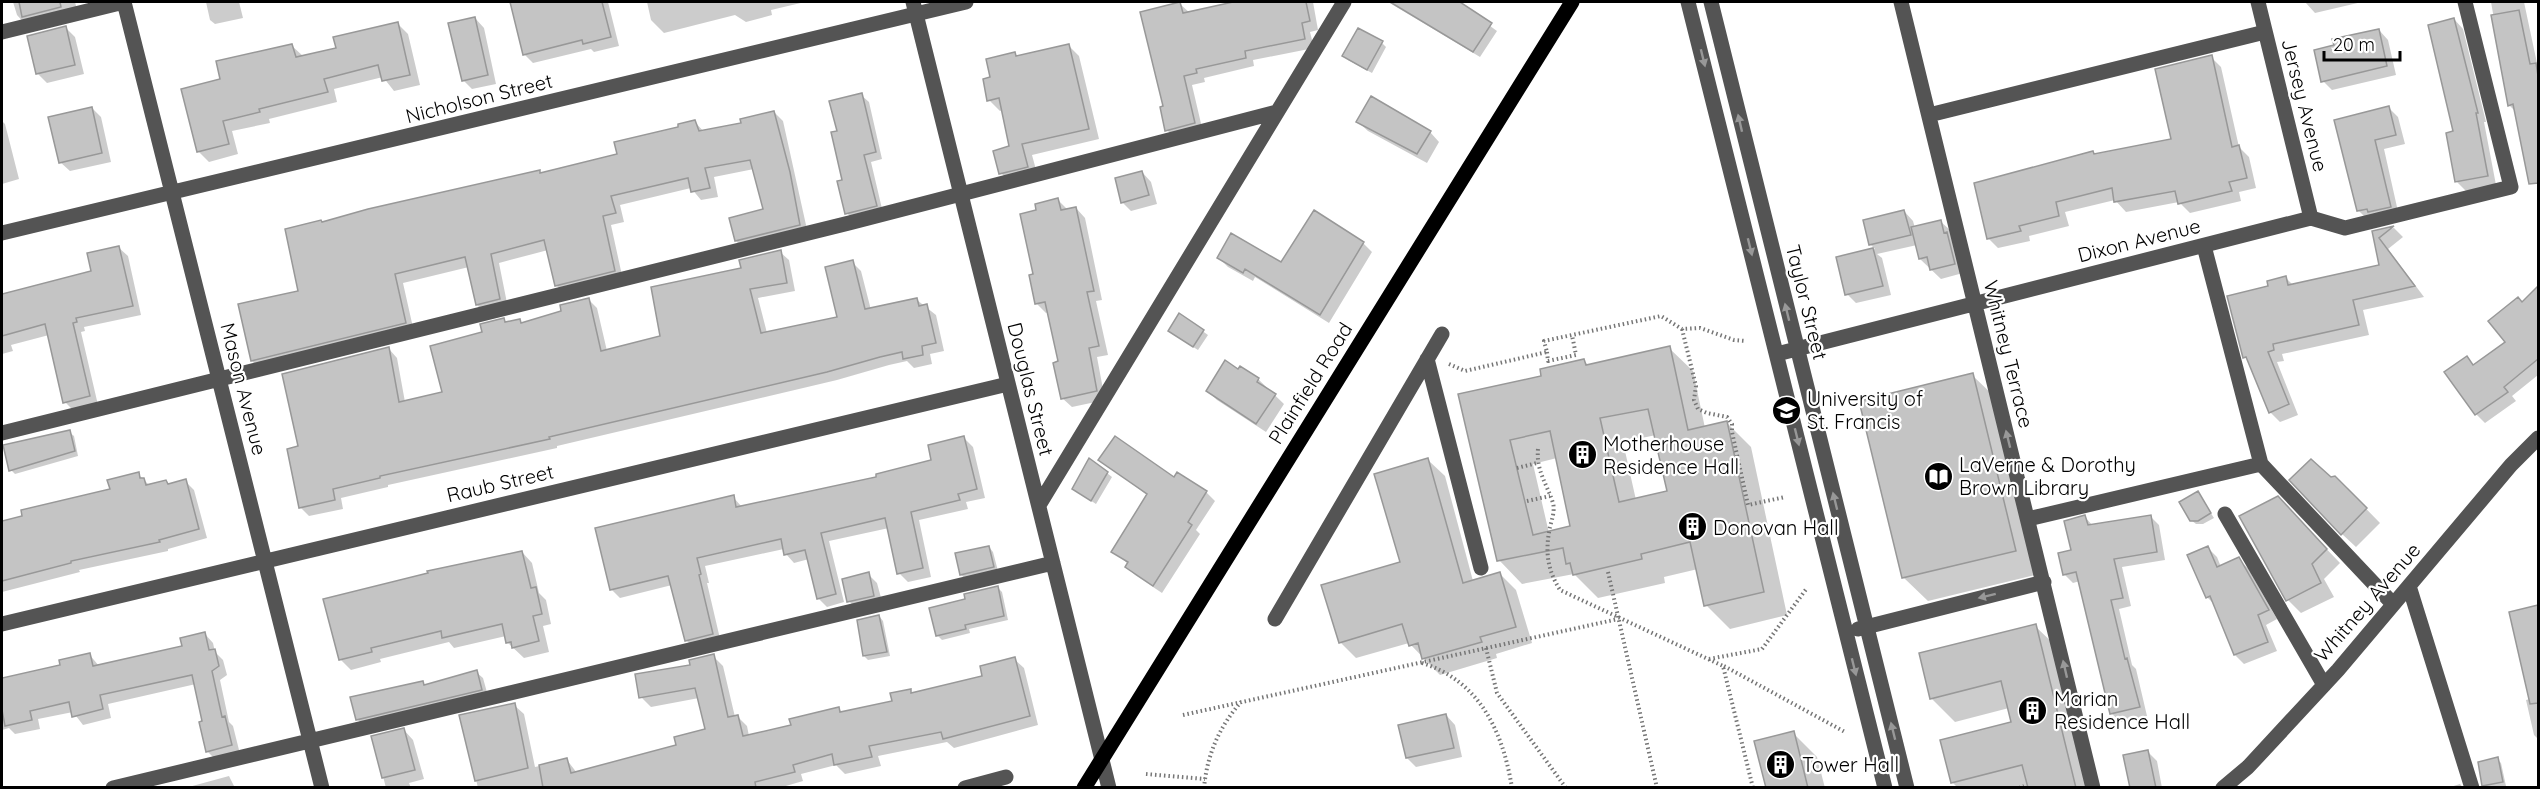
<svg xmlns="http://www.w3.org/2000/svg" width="2540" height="789" viewBox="0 0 2540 789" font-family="Quicksand,sans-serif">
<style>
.shadow{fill:#0003;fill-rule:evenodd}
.building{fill:#c4c4c4;stroke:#989898;stroke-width:1.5;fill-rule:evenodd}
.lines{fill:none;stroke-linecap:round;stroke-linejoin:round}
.path{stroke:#767676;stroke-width:4;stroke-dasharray:1.5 3;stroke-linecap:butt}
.minor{stroke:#545454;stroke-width:15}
.major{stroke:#000;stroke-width:15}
.oneway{fill:#989898}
.labels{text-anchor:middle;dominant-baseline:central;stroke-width:4.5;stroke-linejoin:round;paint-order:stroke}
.street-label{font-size:20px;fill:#000;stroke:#fff}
.poi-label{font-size:20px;fill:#000;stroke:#fff;text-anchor:start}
</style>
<rect width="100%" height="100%" fill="#fff"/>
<path class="shadow" d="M13,2H75L78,13L26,25L17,15Z
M206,2H239L243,18L215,24L210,20Z
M512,2H608L619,46L594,52L591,49L533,63L524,54Z
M647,2H805L771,10L772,15L746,22L735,15L664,33L651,20Z
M1240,2H1313L1318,30L1310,32L1314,48L1253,60L1254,66L1204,78L1205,82L1192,85L1203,132L1176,139L1167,130L1165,107L1180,4L1190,13Z
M1388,2H1457L1497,31L1480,57Z
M2305,2H2362L2315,13Z
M2491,2H2524L2538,68V171L2535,172L2516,112L2509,105Z
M475,18L484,28L496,84L472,89L463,80Z
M2454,19L2463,29L2486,122H2484L2496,185L2466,191L2457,182Z
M397,23L408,34L420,85L394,91L383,77L334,89L337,102L269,119L270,123L232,131L238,154L209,162L198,151L222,80L292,46L303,56L338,49Z
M66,28L75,37L84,74L47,83L38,74Z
M2379,30L2388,40L2396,75L2332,90L2323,81L2336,46Z
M1382,43L1386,47L1372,73L1348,60Z
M1068,45L1079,56L1099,139L1032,155L1038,177L1012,184L1001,173L1011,148L1003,110L1000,111L989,100L991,78L1014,54L1018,57Z
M2211,57L2221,67L2239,147L2249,157L2256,188L2239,192L2241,201L2190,213L2179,202L2126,212L2115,200L2065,212L2069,226L2029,236L2030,241L1998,248L1988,238L2096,156L2173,141Z
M861,95L869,102L882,159L871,162L883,213L854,221L847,213L838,132Z
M92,108L101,117L111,162L70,171L60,162Z
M2389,108L2398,117L2405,144L2384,149L2399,216L2368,220L2359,211L2336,121Z
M774,112L783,121L808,234L745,250L736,241L765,210L754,169L714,177L718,197L701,200L691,188L620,205L624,222L611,225L623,280L565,294L556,285L548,250L499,263L508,308L486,314L477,305L469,267L403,283L414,332L261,370L252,361L300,292L323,224L619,155L695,122L704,132L743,124Z
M2,121L5,124L19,179L2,184Z
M1358,122L1430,132L1439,142L1427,163L1368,131Z
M1142,172L1151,182L1157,204L1131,211L1122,202Z
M1058,200L1067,209L1076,208L1085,218L1102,300L1096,301L1108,355L1097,357L1105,400L1072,407L1062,398L1060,363L1048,312L1046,313L1037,304L1035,275L1038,212Z
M1904,211L1913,221L1915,228L1940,221L1950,230L1963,273L1941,279L1920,259L1917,245L1877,254L1882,258L1891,295L1856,303L1847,294L1838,258L1875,249L1870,244Z
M2394,228L2403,237L2388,249L2424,297L2363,310L2369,335L2282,354L2284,361L2277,362L2298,415L2280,422L2270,412L2250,362L2245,357L2270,287L2286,278L2293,285L2381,266L2374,232Z
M1363,243L1372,252L1329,323L1255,277L1253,281L1228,267L1219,258L1282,264Z
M118,247L128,256L141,315L84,327L85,331L81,332L98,405L74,411L65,402L49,335L11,345L13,351L2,354V295L93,272Z
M780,252L789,260L795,291L758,298L767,333L839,318L852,262L861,271L871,310L917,300L936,315L944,351L930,354L932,364L914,368L907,361L889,365L837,380L557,446V448L388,485V487L341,498L343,509L309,516L300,507V448L389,349L397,358L405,402L444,393L484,333L504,320L507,323L520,321L523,324L563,312L588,299L597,308L607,351L662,337L743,269Z
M2538,288V375L2512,396L2516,401L2485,423L2476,414L2466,358L2474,366L2508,343L2523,303Z
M1180,315L1208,335L1198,350L1174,335Z
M1669,348L1693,371L1705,428L1727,423L1751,447L1787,615L1730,629L1706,605L1698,569L1664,577L1665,583L1598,598L1574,574L1522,584L1499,560L1460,395L1543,377L1584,361L1589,366ZM1656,435L1669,492L1636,500L1623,442ZM1557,458L1572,527L1549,533L1533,464Z
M1239,371L1258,379L1284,404L1266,432L1217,400L1208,391Z
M1972,375L1996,398L2039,574L1928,601L1904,578Z
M69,432L74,436L78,456L15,474L11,470Z
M964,438L973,447L985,498L966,502L968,509L919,520L931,577L908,582L899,573L889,528L829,541L844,602L827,607L818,598L809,559L794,563L786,554L784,549L705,566L709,583H707L721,643L695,649L686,640L672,585L620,598L611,589L733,497L742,507L878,478L933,461Z
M1100,459L1175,479L1177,474L1206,492L1215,501L1196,530L1200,534L1162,593L1135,575L1127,567L1128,564L1113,551L1148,496Z
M1090,460L1112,477L1096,504L1073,489Z
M1428,460L1445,476L1473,581L1500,574L1516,590L1532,643L1496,654L1497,658L1440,675L1409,643L1356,658L1340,642L1402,563Z
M138,474L150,486L169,485L185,481L194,490L207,538L168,549V551L79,570L80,572L2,592V522L112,490Z
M2335,477L2380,523L2356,547L2342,534L2331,479Z
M2198,493L2214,518L2203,524H2196L2191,520Z
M2291,512L2340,563L2324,579L2334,597L2301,613L2288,600Z
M2150,516L2159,525L2165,560L2122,567L2131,606L2119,609L2132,665L2136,669L2147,716L2121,722L2112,714L2080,581L2073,583L2064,574L2085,517L2093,526Z
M989,547L993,552L998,571L966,579L961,575Z
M2208,548L2217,557L2221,567L2238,559L2248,568L2277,619L2266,625L2277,651L2244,664L2235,655L2216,606L2207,597Z
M522,552L532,563L539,593L546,600L551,624L543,626L549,652L524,658L507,642L506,636L454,648L449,642L380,659L381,662L351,670L340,659Z
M868,574L877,583L883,605L858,611L849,601Z
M998,588L1002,592L1008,620L969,629L970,633L942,640L938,636L931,609L967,600Z
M2538,606V739L2534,735L2526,700L2530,699L2511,613Z
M879,616L883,621L890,656L868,660L864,656Z
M2035,626L2059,649L2093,788H1958L1952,782L2013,723L2009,708L1955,722L1931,698Z
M205,634L213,643L215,652L223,660L227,675L220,680L229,722L233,726L240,754L216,760L207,751L196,684L108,704L111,718L83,725L73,712L38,719L40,729L15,734L9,728L2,730V679L62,666L89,654L99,666L183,647Z
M713,656L723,666L735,717L737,716L747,726L749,736L792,726L838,708L843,713L894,702L910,691L913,694L984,677L1014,659L1024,668L1038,725L954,748L947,742L878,756L881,766L845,774L836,765L801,774L803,781L779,788H478L461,716L514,705L524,714L535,767L567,760L577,773L678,746L707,730L699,698L651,707L641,697L692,666Z
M476,672L483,678L488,696L364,726L357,719L422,682L426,686Z
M1446,715L1455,725L1462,757L1416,767L1407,758Z
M404,730L413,740L424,779L409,783L411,788H386L373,737Z
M1793,733L1817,757L1825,788H1767Z
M2148,752L2157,761L2162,788H2131Z
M2497,759L2501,763L2506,786L2487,788L2484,785Z
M229,776L235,788H185Z
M2460,784L2463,788H2447Z"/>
<path class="building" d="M19,2H60L61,7L22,17Z
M510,2H602L611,37L583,44L582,40L523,55Z
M1180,2L1183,13L1233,2H1306L1310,21L1302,23L1305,39L1245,51L1246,58L1196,69L1197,73L1184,76L1195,123L1165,131L1160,107L1163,106L1140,12Z
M1390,2H1460L1492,23L1473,52Z
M2519,10L2530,64L2536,63L2538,76V183L2529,184L2513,104L2508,106L2491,15Z
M475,17L488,75L462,81L448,23Z
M2454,18L2478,113H2476L2488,176L2455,182L2446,133L2453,131L2428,25Z
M398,22L410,75L382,81L378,65L324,79L328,92L259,109L260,112L223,121L229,144L197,152L181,89L220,79L216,61L292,44L296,57L336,48L333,37Z
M66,26L75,65L36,74L27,36Z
M1358,28L1383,41L1367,70L1342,56Z
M2379,29L2387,66L2321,82L2314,50L2334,45L2332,39Z
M1069,44L1089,129L1022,144L1028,167L999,174L993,151L1009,146L999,98L987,101L983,79L990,77L986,59L1015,52L1016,56Z
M2212,55L2232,147L2239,145L2247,178L2229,182L2232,191L2178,204L2175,191L2114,202L2112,188L2056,202L2059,216L2019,226L2021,231L1987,239L1974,183L2093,151L2094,154L2171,139L2155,69Z
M862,93L876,152L864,155L877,206L845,214L837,181L842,180L831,132L837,131L829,101Z
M1371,96L1431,131L1417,154L1356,122Z
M2389,106L2396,135L2375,140L2391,207L2368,212L2367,209L2357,211L2334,120Z
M92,107L102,153L59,163L48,117Z
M774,111L790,172L800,225L735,241L729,218L763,209L750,160L705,168L710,188L691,192L688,178L611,196L616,213L603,216L615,271L555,286L544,240L491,254L500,299L476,305L465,257L395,274L406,323L251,361L238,304L298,291L285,229L321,220L322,222L368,209L540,170V173L617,154L614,142L678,127V124L695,120L699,131L741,123L740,119Z
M1142,171L1149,195L1121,203L1115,178Z
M1058,198L1061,210L1076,207L1094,291L1087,292L1099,346L1089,348L1097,391L1061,399L1053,363L1058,361L1045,302L1035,304L1029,275L1033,274L1020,214L1036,210L1035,204Z
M1314,210L1364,242L1320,315L1245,269L1243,273L1217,258L1231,233L1281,262Z
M1904,210L1911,235L1869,245L1863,220Z
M1941,220L1944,233L1947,232L1955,264L1930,270L1927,257L1919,259L1911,227Z
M2394,226L2379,238L2415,286L2353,300L2359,325L2273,344L2274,350L2268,352L2289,404L2269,413L2246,357L2243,358L2227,296L2268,286L2267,281L2286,276L2288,285L2379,265L2372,231Z
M119,246L133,306L76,318L77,322L73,323L90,396L63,403L45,324L2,336V294L91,271L87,253Z
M1873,248L1883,286L1845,295L1836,257Z
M781,250L787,283L750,289L761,333L837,317L825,267L853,260L865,309L917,298L919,306L927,304L936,343L922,346L923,355L903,359L902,352L880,357L827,372L549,437L550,439L380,476V478L333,489L335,500L299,508L287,449L298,446L282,374L389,347L399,402L442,392L430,346L482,332L480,324L504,318L505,322L520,319L521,323L561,311L560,305L589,298L601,351L660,336L651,287L741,268L739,260Z
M2538,286V359L2504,387L2508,392L2475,415L2444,372L2467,356L2473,365L2505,342L2488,321L2518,297L2522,302Z
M1179,313L1204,330L1193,347L1168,331Z
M1670,346L1688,430L1727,421L1764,592L1704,606L1690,542L1641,554L1642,559L1573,575L1570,563L1566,564L1563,548L1497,561L1458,394L1541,376L1540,369L1584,359L1586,365ZM1648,409L1667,491L1619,502L1600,418ZM1550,431L1570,526L1533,535L1510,440Z
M1225,360L1238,369L1240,366L1259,378L1257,382L1276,394L1256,424L1206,391Z
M1973,373L2016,551L1902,578L1859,401Z
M70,430L75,451L9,471L3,445Z
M964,436L977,489L958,494L960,500L911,512L923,568L897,574L885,518L821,533L836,594L817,599L805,550L784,555L781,539L697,558L701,574L699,575L713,634L685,641L668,576L610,590L595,528L734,495L736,507L876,477V474L931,460L928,445Z
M1115,436L1174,477L1177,472L1207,491L1188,522L1192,525L1153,586L1125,567L1128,562L1111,552L1147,494L1098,460Z
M1089,458L1108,472L1091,501L1072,489Z
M1428,458L1463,583L1500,572L1516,627L1480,637L1482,642L1422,659L1418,643L1409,646L1402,624L1339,643L1321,585L1400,562L1374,474Z
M2311,459L2331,477L2335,476L2367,508L2341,535L2289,480Z
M139,472L140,478H144L146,485L166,480L168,484L186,479L199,529L159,540L160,542L71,561V563L2,581V521L22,516L21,510L110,489L107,480Z
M2198,491L2211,513L2198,521H2190L2179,502Z
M2278,496L2327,549L2312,564L2321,583L2286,601L2239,516Z
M2085,515L2088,525L2151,515L2157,552L2114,559L2123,598L2111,600L2125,659L2127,658L2140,707L2110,714L2076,572L2063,575L2058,553L2071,550L2064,521Z
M989,546L994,567L960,575L955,553Z
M2208,546L2217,567L2239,557L2269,610L2258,615L2268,642L2234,655L2210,596L2206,598L2187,555Z
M522,551L531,588L536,587L542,614L533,616L539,641L512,648L511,642L506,643L502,624L442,638L441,631L371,648L372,652L339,660L323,599L428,573L427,571Z
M869,572L874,596L847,602L842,579Z
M998,586L1004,616L965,625L966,629L936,636L929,608L965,599L964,594Z
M2538,605V703L2530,704L2509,612Z
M879,615L887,652L863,656L857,620Z
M2036,624L2076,788H2028L2022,765L1951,783L1940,740L2011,722L2001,681L1930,699L1919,653Z
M205,632L209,650L215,649L219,666L212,671L222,717L225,716L232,745L206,752L199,722L202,721L192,675L100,695L103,709L72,717L69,702L30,711L32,720L5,726L2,710V678L60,665L59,660L90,653L93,666L182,646L180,638Z
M714,654L728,717L738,715L743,736L791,725L789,719L839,707L840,712L892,701L890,693L911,689V693L982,676L980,666L1015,657L1030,716L943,739L941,732L869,746L872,757L834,765L832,754L793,765L795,772L755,782L756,788H543L539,765L567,758L571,773L676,745L674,737L705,729L695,688L639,698L635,674L690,665L689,660Z
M477,670L482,690L356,720L350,697L423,681L424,685Z
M515,703L528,768L475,781L459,715Z
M1446,714L1454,748L1406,758L1398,725Z
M404,728L415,770L382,778L371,736Z
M1794,731L1808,788H1766L1754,741Z
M2148,750L2156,788H2130L2123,755Z
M2498,757L2503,782L2482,786L2478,762Z"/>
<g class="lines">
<path class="path" d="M1682,329L1696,386L1694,400L1698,409L1707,413L1727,417L1732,424V432L1748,505L1785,497
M1547,352L1548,361L1576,355L1572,335
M1449,364L1465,371L1547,352L1544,341L1661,316L1682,329L1700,328L1734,340L1746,341
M1538,449C1536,471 1547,484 1553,503C1555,511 1552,519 1550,527C1545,551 1547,569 1560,590L1723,666L1753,788
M1517,468L1537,463
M1527,501L1550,496
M1608,572L1657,788
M1486,648L1497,693L1566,788
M1709,659L1762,649L1807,588
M1422,663C1480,681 1503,732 1512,788
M1724,666L1845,732
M1183,715L1618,619
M1146,774L1205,779
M1204,788C1207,755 1219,727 1241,702
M2019,788L2024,786"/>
<path class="minor" d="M913,2L1109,788
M1688,2L1885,788
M1711,2L1907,788
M1901,2L2093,788
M2258,2L2311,218
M2,32L124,2L322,788
M1929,115L2265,32
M2,233L966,2
M1777,354L2311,218L2345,228L2511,187L2465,2
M1427,359L1481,568
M2,433L849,223L1277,112
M2261,464L2393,604
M1039,505L1344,2
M2225,514L2324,685
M2028,519L2261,464L2204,246
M2409,586L2472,788
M1275,619L1442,334
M2,624L1008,384
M1858,629L2044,582
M113,788L1053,563
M965,788L1006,777
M2223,788L2248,767L2338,670L2511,465L2538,438"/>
<path class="major" d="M1084,788L1572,2"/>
</g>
<defs><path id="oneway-solid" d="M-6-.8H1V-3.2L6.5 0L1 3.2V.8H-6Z" transform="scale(1.5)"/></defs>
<g class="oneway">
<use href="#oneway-solid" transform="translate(1703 58) rotate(76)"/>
<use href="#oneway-solid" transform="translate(1740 123) rotate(-103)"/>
<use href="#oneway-solid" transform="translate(1750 247) rotate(76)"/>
<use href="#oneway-solid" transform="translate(1787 312) rotate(-104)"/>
<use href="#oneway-solid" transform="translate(1797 437) rotate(76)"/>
<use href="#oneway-solid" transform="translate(2008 439) rotate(-104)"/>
<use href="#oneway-solid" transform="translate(1835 501) rotate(-104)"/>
<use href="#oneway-solid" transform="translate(1987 596) rotate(166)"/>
<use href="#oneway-solid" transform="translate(1854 667) rotate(76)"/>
<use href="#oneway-solid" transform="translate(2065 669) rotate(-103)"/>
<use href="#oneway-solid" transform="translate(1893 731) rotate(-104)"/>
</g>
<defs>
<symbol id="university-disc" viewBox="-11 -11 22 22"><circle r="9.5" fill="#000" stroke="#fff"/><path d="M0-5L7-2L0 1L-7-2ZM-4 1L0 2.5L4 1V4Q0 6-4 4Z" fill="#fff"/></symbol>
<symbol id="building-disc" viewBox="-11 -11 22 22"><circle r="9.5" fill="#000" stroke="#fff"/><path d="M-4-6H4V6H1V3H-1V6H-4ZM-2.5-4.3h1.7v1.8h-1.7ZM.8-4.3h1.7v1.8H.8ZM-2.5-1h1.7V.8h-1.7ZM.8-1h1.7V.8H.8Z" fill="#fff"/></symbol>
<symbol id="library-disc" viewBox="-11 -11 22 22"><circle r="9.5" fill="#000" stroke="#fff"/><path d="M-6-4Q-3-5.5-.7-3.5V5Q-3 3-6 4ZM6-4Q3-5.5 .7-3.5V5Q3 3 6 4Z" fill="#fff"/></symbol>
</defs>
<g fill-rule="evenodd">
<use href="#university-disc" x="1770" y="394" width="33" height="33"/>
<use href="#building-disc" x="1566" y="438" width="33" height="33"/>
<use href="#library-disc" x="1922" y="460" width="33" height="33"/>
<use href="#building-disc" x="1676" y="510" width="33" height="33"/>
<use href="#building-disc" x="2016" y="694" width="33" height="33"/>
<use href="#building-disc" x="1764" y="748" width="33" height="33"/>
</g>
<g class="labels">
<g class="street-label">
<text transform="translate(479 98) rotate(-14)">Nicholson Street</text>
<text transform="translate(2305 105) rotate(76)">Jersey Avenue</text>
<text transform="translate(2139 240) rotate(-14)">Dixon Avenue</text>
<text transform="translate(1807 302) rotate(76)">Taylor Street</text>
<text transform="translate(2009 354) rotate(76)">Whitney Terrace</text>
<text transform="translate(1310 383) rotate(-58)">Plainfield Road</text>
<text transform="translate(244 389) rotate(76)">Mason Avenue</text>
<text transform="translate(1031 389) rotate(76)">Douglas Street</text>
<text transform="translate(500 483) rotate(-13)">Raub Street</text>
<text transform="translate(2367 602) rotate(-49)">Whitney Avenue</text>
</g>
<g class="poi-label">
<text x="1807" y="398">University of<tspan x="1807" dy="23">St. Francis</tspan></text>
<text x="1603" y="443">Motherhouse<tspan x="1603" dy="23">Residence Hall</tspan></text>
<text x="1959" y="464">LaVerne &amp; Dorothy<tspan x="1959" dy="23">Brown Library</tspan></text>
<text x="1713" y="527">Donovan Hall</text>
<text x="2054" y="698">Marian<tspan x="2054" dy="23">Residence Hall</tspan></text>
<text x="1802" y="764">Tower Hall</text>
</g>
</g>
<rect width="2540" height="789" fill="none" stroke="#000000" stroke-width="6"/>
<path d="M2324 51v9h76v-9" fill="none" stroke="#000000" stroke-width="3"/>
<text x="2333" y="51" font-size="18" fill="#000000" stroke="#ffffff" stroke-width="4.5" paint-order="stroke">20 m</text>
</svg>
